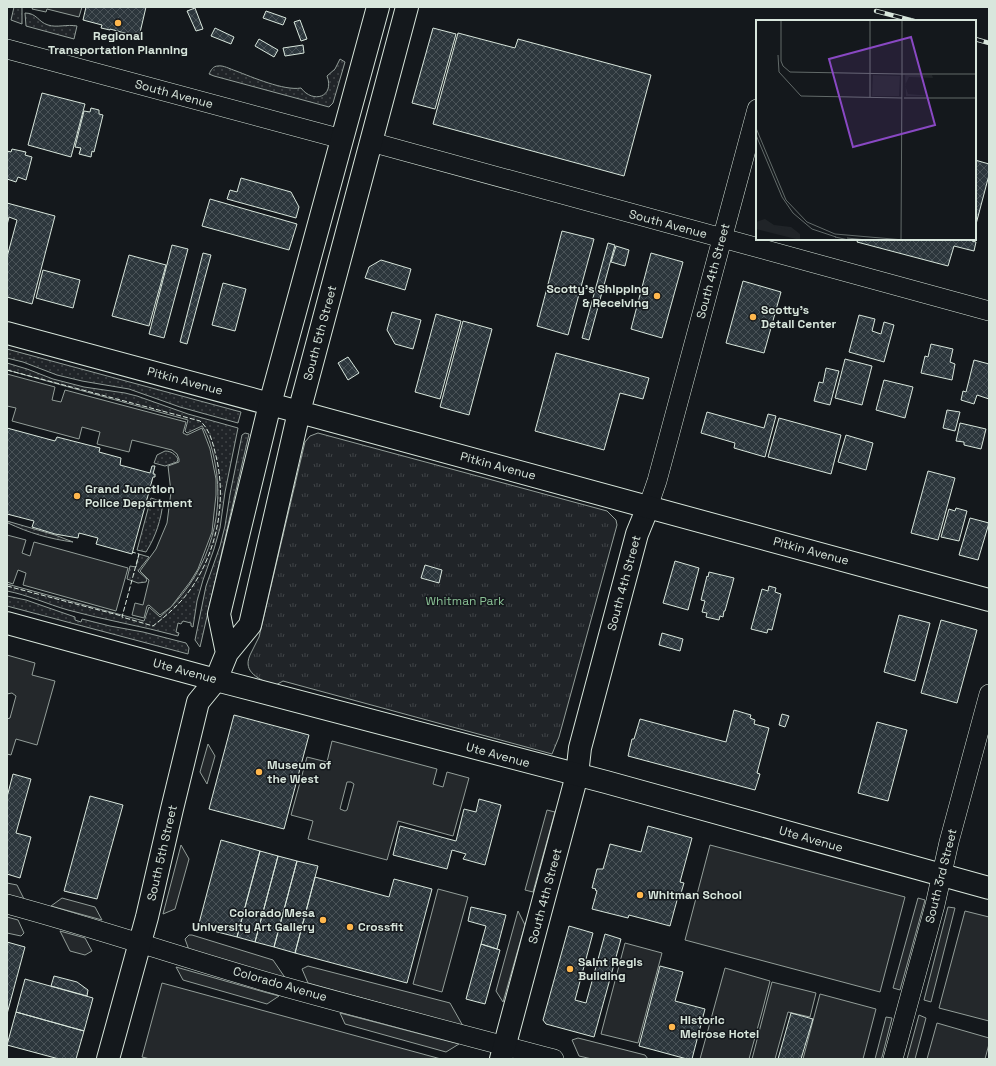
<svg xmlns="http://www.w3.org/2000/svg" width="996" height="1066" viewBox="0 0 996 1066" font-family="'Space Grotesk',sans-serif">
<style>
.grass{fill:url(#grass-dots);stroke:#939e99}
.park{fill:url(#park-tufts);stroke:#939e99}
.parking{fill:#24282b;stroke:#939e99;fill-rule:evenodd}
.building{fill:url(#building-cross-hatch);stroke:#d8e6dc}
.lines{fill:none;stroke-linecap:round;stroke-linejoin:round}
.minor-casing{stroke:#d8e6dc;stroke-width:20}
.major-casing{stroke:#d8e6dc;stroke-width:24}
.highway-casing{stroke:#d8e6dc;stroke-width:24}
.minor{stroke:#14181c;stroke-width:19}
.major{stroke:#14181c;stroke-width:22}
.highway{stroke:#14181c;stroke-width:22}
.rail-casing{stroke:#d8e6dc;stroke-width:4.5}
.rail{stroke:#14181c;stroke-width:3;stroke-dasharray:9;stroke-linecap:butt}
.fence{stroke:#d8e6dc;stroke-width:1;stroke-dasharray:5 2;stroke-linecap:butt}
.poi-dot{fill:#ffb74d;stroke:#14181c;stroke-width:1.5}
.labels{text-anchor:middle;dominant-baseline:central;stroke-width:3;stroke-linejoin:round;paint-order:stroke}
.poi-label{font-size:12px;font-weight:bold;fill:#d8e6dc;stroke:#14181c;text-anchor:start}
.street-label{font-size:12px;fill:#d8e6dc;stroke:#14181c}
.park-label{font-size:12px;fill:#8ac095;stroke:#14181c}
.inset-road{fill:none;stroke:#626a69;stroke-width:1}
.view{fill:#8948c3;fill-opacity:0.15;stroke:#8948c3;stroke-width:2}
.inset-edge{fill:none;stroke:#d8e6dc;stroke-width:2}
</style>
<defs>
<pattern id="grass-dots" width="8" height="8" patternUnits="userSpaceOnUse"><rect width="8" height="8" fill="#202428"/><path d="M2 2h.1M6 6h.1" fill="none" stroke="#404447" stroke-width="1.8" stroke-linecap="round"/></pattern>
<pattern id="park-tufts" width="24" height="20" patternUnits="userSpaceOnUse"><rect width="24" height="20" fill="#202428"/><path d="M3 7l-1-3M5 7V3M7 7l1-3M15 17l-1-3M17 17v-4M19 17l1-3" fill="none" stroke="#404447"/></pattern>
<pattern id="building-cross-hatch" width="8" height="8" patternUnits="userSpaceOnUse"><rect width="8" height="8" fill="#2c363c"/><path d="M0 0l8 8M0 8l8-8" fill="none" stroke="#4a5358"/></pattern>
</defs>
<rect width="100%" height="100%" fill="#14181c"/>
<path class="grass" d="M14,7H22V24L11,20Z
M25,13C37,13 38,22 48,25C57,28 67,24 77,26L74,39L26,26Z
M340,59L345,62L333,103L329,107L214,76L209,74C211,70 213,66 218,66C223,65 230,69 236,71C252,77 284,91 301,88C313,104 335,97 327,76L335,69Z
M7,349L241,412L238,423L180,407L129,389L82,381L57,375L23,362L7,358Z
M7,363L27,369L53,379L84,387L125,393L137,396L188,414L238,428L225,492L220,528L214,549L203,580L197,601L193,627L191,626V623L183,621L181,624L178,623L176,632L179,633L178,636C142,626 104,620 68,610C47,604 28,595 7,591V584L144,621L149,607L160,617C205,579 226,521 215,463C213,452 209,436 202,426L187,433L185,431L188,420L7,370Z
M245,433L249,434L200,647L195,640L206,586L220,546L225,526L230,494L242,435Z
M165,451C171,451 175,454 178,459L177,462L165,466L154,463L157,455Z
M151,498L163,502C161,520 156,536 146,552L137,550Z
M7,521L55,535L73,542C50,539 29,533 8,523Z
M139,554L149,557L138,571L147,579L146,582L138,583L127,579L130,566L136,567Z
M7,596L26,600L75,617V620L81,622L82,619L110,626L143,632L186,643L189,648L188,654L7,606Z"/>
<path class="park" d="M318,433L607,511L616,520L617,525L559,737L552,754L283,681L274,686C260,679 242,673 250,655C253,649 256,643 259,637L305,442L310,436Z"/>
<path class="parking" d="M33,7H82L79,17L47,9L46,12L32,9Z
M7,374L55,387L52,400L61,402L65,390L186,422L183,433L187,435L202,428L210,449L216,479V495L212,532L198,569L190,582L171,607L160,615L149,605L147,606L144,618L132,615L135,603L143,605L149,580L140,571L156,549L167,523L171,492L168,466L179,462V459L177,454L172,450L132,440L129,452L97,444L100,432L82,427L79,439L12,421L16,408L7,406Z
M7,535L26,540L22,553L30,556L34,542L128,568L116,611L23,585L26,573L18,570L13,584L7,582Z
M7,655L35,663L32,675L55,681L37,745L16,739L11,755L7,754V719L10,718L16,696L12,693L7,694Z
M332,741L437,769L433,784L443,787L447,772L469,778L453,836L398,821L387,860L308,839L313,821L291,815L307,757L327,762ZM347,782H351L354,784L347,810L345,811L340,809Z
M208,744L215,756L207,784L200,772Z
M547,810L555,812L533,892L525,890Z
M181,845L189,859L175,909L163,914Z
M710,845L905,897L880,992L685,940Z
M7,883L17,885L24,899L7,895Z
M438,889L468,897L442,992L413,984Z
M62,898L95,907L102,920L51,906Z
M918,898L925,900L900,990L893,988Z
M948,907L955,908L931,1002L924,1000Z
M518,911L525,925L503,1002L496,991Z
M965,911L989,917V1021L939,1008Z
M7,917L18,920L24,933L21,936L7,933Z
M60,931L85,938L92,951L85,955L70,951Z
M189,935H192L273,960L286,979L189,950L185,939Z
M625,943L662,953L638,1043L601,1034Z
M308,966L450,1003L463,1026L308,983L302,969Z
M176,967L264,992L279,996L267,1004L183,980Z
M725,968L770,981L762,1012L749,1059H700Z
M772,982L816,993L810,1017L788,1012L775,1059H752Z
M162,983L386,1044L441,1059H150L142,1057Z
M820,994L876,1009L863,1059H803Z
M340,1013L428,1036L459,1044L446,1052L345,1024Z
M919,1015L926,1018L915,1059H907Z
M886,1017L892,1018L882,1057L881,1059H875Z
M937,1023L989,1038V1044L985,1059H927Z
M578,1038L645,1055L648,1059H592L579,1056L572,1040Z"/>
<path class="building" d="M86,7H146L139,37L110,29V30L101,28L102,25L83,20Z
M195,8L203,29L196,31L187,11Z
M266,11L286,18L283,25L263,18Z
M300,20L307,39L301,41L294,22Z
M215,28L234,37L231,44L211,36Z
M433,28L456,34L435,109L412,103Z
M458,33L515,48L518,39L651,75L624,176L433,124Z
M259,39L278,50L274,57L255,46Z
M303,45L304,53L285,56L283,48Z
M42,93L85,104L71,157L28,145Z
M91,108L99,110V114L103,115L94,152L92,151L91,157L79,154L81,148L75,147L84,111L90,112Z
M12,149L26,152L25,155L32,157L26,180L18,177L16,182L7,179V151L11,152Z
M975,160L989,164V175L975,228Z
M241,178L291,192L299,207L296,218L227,199L230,190L237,192Z
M210,199L297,224L289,250L202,226Z
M7,203L55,216L32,304L7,297V257L17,220L9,217L7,225Z
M562,231L594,239L568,335L537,326Z
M858,239H972V241L976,242L974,251L954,246L948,266L857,242Z
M608,243L615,245L589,340L582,338Z
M172,245L188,249L164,338L149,334Z
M616,246L629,250L625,266L611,262Z
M203,253L211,255L187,344L180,342Z
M651,253L683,262L662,338L631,329Z
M129,255L166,265L149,326L112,316Z
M381,260L411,269L405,290L365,278L369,267Z
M43,270L80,280L73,308L36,298Z
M743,281L781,292L764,353L726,343Z
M223,283L246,289L235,331L212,325Z
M392,312L421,320L413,349L395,344L387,330Z
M436,314L461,321L440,399L415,392Z
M859,315L875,319L872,331L881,334L884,322L894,325L884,362L849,352Z
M463,321L492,329L469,415L440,407Z
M931,344L953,349L950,362L955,364L952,380L921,373L925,356L928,357Z
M556,353L649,378L643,399L620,393L604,450L535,431Z
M348,357L359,373L348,380L338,363Z
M845,359L872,366L862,405L835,398Z
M974,360L989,364V399L977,395L974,404L961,400L963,391L966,392Z
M826,368L839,371L830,405L814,401L819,382L823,383Z
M884,380L913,387L905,418L876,410Z
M947,410L960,412L955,431L943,428Z
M707,412L764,428L768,414L776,416L765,457L734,448L735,443L701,433Z
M779,418L841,435L831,474L768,457Z
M960,423L986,429L981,449L964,445V442L956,441Z
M7,428L55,441L57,437L100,448L99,452L121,458L120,465L150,473L152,466H155L153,474H155V477H153L132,554L96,544L98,538L79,533L78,538L55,534L32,527L34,521L7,514Z
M846,435L873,443L866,470L838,462Z
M928,471L955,478L938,540L911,533Z
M956,508L967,511L959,541L941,537L949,509L955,511Z
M970,518L989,523L978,560L959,555Z
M675,561L699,568L688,610L663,603Z
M425,565L442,570L439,583L421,578Z
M709,572L734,578L725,611H724L723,617L720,616L719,620L706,617L707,613L702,612L705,601L701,600L707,576L708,577Z
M769,586L776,588L775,592L781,594L772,630L768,629L767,633L751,629L762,589L768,591Z
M899,615L930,623L915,681L884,672Z
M941,620L977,630L957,703L921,693Z
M662,633L683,639L680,651L659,645Z
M734,710L751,715L750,718L755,720L754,724L769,728L757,773L760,774L755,790L628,756L632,739H634L640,719L726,742Z
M782,714L789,716L785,727L779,725Z
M234,715L309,735L284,829L209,809Z
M877,722L907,730L888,801L858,793Z
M13,774L31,779L16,833L31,837L20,878L7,874V797Z
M90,796L123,805L97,899L64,891Z
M479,799L501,805L485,865L463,859L466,854L452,850L447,869L393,855L400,826L456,841L464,809L476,812Z
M648,826L692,838L680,882L684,883L681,893H679L670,926L629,915L628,918L592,909L597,891L595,890L596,889L592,888L597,869H603L610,844L641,852Z
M221,840L260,851L237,937L198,927Z
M260,851L278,856L255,942L237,937Z
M278,856L297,861L274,947L255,942Z
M297,861L318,866L295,953L274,947Z
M315,877L389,897L394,879L432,889L407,983L295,953Z
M471,907L506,915L497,949L481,944L486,926L468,921Z
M569,926L593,933L575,1000L586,1003L605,934L621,939L594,1037L546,1024L543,1020Z
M7,942L25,947L7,1014Z
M481,944L500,950L485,1004L466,999Z
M660,966L683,972L675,1001L705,1009L692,1059H687L639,1046Z
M54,976L77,982L88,990L87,996L51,986Z
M25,979L93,998L84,1031L16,1012Z
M16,1012L84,1031L76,1059H59L7,1045Z
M791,1013L813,1019L801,1059H778Z"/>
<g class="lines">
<defs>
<path id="minor" d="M7,49L342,139
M371,142L989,311
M648,507L657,481L757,109
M7,904C100,929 192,961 285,987C375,1012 464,1035 554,1059
M893,1059L935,905L949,842L989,694"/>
<path id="major" d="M7,333L270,404
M7,623L216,680L198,702L172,809L147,917L108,1059
M501,1059L577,775L580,748L637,534L648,507"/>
<path id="highway" d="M407,7L299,412L250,625L227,653L216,680L606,782L989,888
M270,404L989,600
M227,653L219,614L270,404L378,7"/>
</defs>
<use href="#minor" class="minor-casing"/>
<use href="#major" class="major-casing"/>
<use href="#highway" class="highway-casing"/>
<use href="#minor" class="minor"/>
<use href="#major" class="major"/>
<use href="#highway" class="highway"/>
<defs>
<path id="rail" d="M876,11L914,21
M975,39L989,43"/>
</defs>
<use href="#rail" class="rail-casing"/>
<use href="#rail" class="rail"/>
<path class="fence" d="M7,370L200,421C210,429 213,444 216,456C227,501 217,552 190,590C180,604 167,615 153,626L122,617L139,554L132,552
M7,586L122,616"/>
</g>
<g class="poi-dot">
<circle cx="118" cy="23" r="4"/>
<circle cx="657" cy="296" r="4"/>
<circle cx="753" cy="317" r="4"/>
<circle cx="77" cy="496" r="4"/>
<circle cx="259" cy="772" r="4"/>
<circle cx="640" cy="895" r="4"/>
<circle cx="323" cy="920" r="4"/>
<circle cx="350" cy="927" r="4"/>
<circle cx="570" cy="969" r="4"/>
<circle cx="672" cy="1027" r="4"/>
</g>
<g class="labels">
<g class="poi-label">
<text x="118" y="36" text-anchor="middle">Regional<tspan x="118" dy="14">Transportation Planning</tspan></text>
<text x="649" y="289" text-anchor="end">Scotty's Shipping<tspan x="649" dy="14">&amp; Receiving</tspan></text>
<text x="761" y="310">Scotty's<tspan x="761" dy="14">Detail Center</tspan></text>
<text x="85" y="489">Grand Junction<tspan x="85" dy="14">Police Department</tspan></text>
<text x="267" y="765">Museum of<tspan x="267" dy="14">the West</tspan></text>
<text x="648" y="895">Whitman School</text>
<text x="315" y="913" text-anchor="end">Colorado Mesa<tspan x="315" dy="14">University Art Gallery</tspan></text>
<text x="358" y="927">Crossfit</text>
<text x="578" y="962">Saint Regis<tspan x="578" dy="14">Building</tspan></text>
<text x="680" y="1020">Historic<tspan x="680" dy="14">Melrose Hotel</tspan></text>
</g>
<g class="street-label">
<text transform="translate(174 94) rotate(15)">South Avenue</text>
<text transform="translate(668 224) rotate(15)">South Avenue</text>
<text transform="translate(713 271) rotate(-75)">South 4th Street</text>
<text transform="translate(320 333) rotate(-75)">South 5th Street</text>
<text transform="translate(185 381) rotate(15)">Pitkin Avenue</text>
<text transform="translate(498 466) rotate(15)">Pitkin Avenue</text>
<text transform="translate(811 551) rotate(15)">Pitkin Avenue</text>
<text transform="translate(624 583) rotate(-75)">South 4th Street</text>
<text transform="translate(185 671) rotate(15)">Ute Avenue</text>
<text transform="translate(498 755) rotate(15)">Ute Avenue</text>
<text transform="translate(811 839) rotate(16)">Ute Avenue</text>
<text transform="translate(162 853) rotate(-77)">South 5th Street</text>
<text transform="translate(941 876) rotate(-76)">South 3rd Street</text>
<text transform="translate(545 896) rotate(-75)">South 4th Street</text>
<text transform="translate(280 984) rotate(16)">Colorado Avenue</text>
</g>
<g class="park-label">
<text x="465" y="601">Whitman Park</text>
</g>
</g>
<g transform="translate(756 20)">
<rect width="220" height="220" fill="#14181c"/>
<path d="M149,55H176L177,58L153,57L149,65L152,74L176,76H150Z" fill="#202428"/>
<path d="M117,55L144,56L143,76H116ZM9,199L18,205L35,207L44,214V220L0,209V202Z" fill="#202428"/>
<path d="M15,205L39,212L40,218L15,212Z" fill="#202428"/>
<path class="inset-road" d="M25,0V41L27,46L34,52L146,54L145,220M114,0V77M146,0V54H220M22,35L23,52L45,76L146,78M148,78H220M0,108L30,180L51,202L79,214L148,220M0,115L26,177L37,193L56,209L80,217M79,217L93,220M91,218L111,220"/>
<path class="view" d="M155,17L179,105L97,127L73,39Z"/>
<rect width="220" height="220" class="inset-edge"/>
</g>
<rect width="996" height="1066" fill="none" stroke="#d8e6dc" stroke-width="16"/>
</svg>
